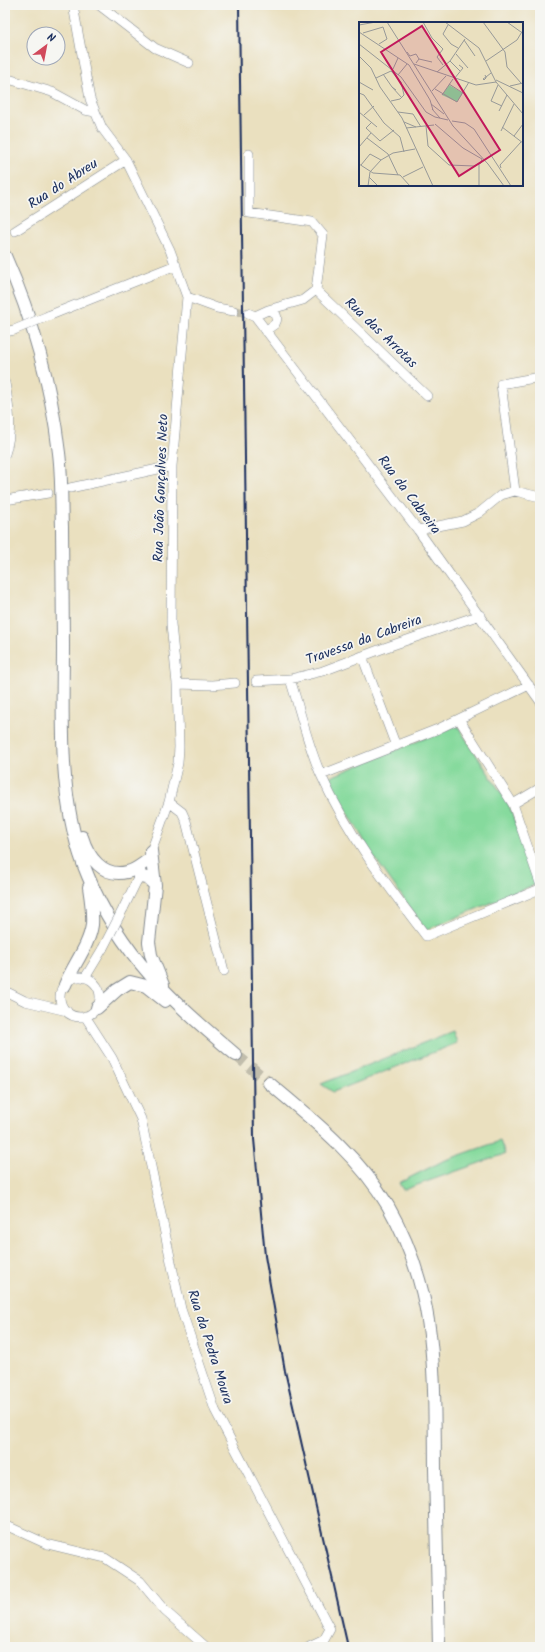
<svg xmlns="http://www.w3.org/2000/svg" width="545" height="1652" viewBox="0 0 545 1652" font-family="Kalam,sans-serif">
<style>
.green{fill:#86da9d;stroke:#50847e}
.lines{fill:none;stroke-linecap:round;stroke-linejoin:round}
.minor-tunnel{stroke:#c1bdac;stroke-width:9;stroke-dasharray:9 4.5;stroke-linecap:butt}
.major-tunnel{stroke:#c1bdac;stroke-width:12;stroke-dasharray:12 6;stroke-linecap:butt}
.minor-casing{stroke:#82888e;stroke-width:10}
.major-casing{stroke:#82888e;stroke-width:14}
.minor{stroke:#fff;stroke-width:9}
.major{stroke:#fff;stroke-width:12}
.rail{stroke:#1b2f5e;stroke-width:2}
.minor-bridge-casing{stroke:#82888e;stroke-width:10;stroke-linecap:butt}
.minor-bridge{stroke:#fff;stroke-width:9}
.labels{text-anchor:middle;dominant-baseline:central;stroke-width:3.5;stroke-linejoin:round;paint-order:stroke}
.street-label{font-size:14px;fill:#1b2f5e;stroke:#f6f6f2}
.inset-road{fill:none;stroke:#979998;stroke-width:1}
.view{fill:#c2185b;fill-opacity:0.15;stroke:#c2185b;stroke-width:2}
.inset-edge{fill:none;stroke:#1b2f5e;stroke-width:2}
</style>
<rect width="100%" height="100%" fill="#f6f6f2"/>
<filter id="ink" filterUnits="userSpaceOnUse"><feTurbulence type="fractalNoise" baseFrequency=".025" numOctaves="2"/><feDisplacementMap in="SourceGraphic" scale="8" xChannelSelector="R" yChannelSelector="G"/><feConvolveMatrix kernelMatrix="1 2 1 2 8 2 1 2 1" color-interpolation-filters="sRGB"/></filter>
<filter id="wash" filterUnits="userSpaceOnUse"><feTurbulence type="fractalNoise" baseFrequency=".012" numOctaves="4" result="noise"/><feDisplacementMap in="SourceGraphic" scale="16" xChannelSelector="R" yChannelSelector="G"/><feGaussianBlur stdDeviation="0.9" result="paint"/><feColorMatrix in="noise" values="0 0 0 0 0 0 0 0 0 0 0 0 0 0 0 0 0 1.4 0 .05"/><feComposite in="paint" operator="in"/></filter>
<g filter="url(#wash)">
<rect width="100%" height="100%" fill="#eae0bf"/>
<path class="green" d="M457,725L509,805L536,884L426,930L372,854L328,778Z
M453,1031L457,1043L333,1092L321,1084Z
M500,1141L505,1154L403,1190L399,1183L443,1161Z"/>
</g>
<g filter="url(#ink)">
<g class="lines">
<path class="minor-tunnel" d="M234,311L248,313"/>
<path class="major-tunnel" d="M236,1055L269,1083"/>
<defs>
<path id="minor" d="M73,5L90,99L102,128L126,160L170,250L187,297L172,466L171,624L177,684L179,747L178,763L169,802L149,857
M99,5L155,48L189,63
M5,78L52,92L85,110L95,112
M249,154V213L312,222L323,235L316,290L303,300L268,310
M15,231L126,160
M316,290L427,396
M187,297L217,308L234,311
M248,313L255,316L418,530L540,701
M48,316L176,265
M255,316L268,310C276,311 279,317 275,324L265,331
M5,332L14,330
M5,383C9,407 13,430 5,454
M70,488L172,466
M515,491L501,384L540,377
M5,500L48,493
M418,530L463,521L479,513L501,495L515,491L540,497
M362,656L396,746
M290,679C300,710 308,746 321,775C347,833 387,885 426,936L540,889
M256,681L290,679L323,671L384,648L480,615
M177,684L212,685L235,683
M459,719L513,804L540,883
M321,775L438,729L529,685
M169,802L182,812L186,821L224,971
M513,804L540,788
M123,909L141,872
M60 997a20 20 0 1 1 40 0a20 20 0 1 1-40 0Z
M85,978L103,948
M5,991L25,1001L67,1011
M85,1016L112,1058L141,1119L181,1309L215,1410L330,1629L324,1640L309,1647
M5,1525L47,1544L105,1558L140,1581L165,1611L206,1647"/>
<path id="major" d="M5,256C33,319 51,384 59,453C62,477 61,502 62,527C62,566 63,605 63,644C63,722 57,803 88,876C121,956 172,1001 236,1055
M82,837C88,857 103,878 127,872C134,871 141,865 147,861
M151,851L155,885L149,942L151,955L163,985
M139,877L147,878L155,885
M65,985C73,965 89,946 92,925C93,912 91,900 89,887
M97,1008L117,990L130,982L146,986L165,1001
M269,1083C312,1119 359,1156 388,1206C438,1293 434,1372 435,1469C436,1528 438,1588 439,1647"/>
</defs>
<use href="#minor" class="minor-casing"/>
<use href="#major" class="major-casing"/>
<use href="#minor" class="minor"/>
<use href="#major" class="major"/>
<path class="rail" d="M239,5L254,1139L265,1256L285,1371L348,1647"/>
<defs>
<path id="minor-bridge" d="M14,330L48,316
M103,948L123,909"/>
</defs>
<use href="#minor-bridge" class="minor-bridge-casing"/>
<use href="#minor-bridge" class="minor-bridge"/>
</g>
</g>
<g class="labels">
<g class="street-label">
<text transform="translate(63 184) rotate(-33)">Rua do Abreu</text>
<text transform="translate(381 333) rotate(44)">Rua das Arrotas</text>
<text transform="translate(161 488) rotate(-88)">Rua João Gonçalves Neto</text>
<text transform="translate(409 495) rotate(53)">Rua da Cabreira</text>
<text transform="translate(364 640) rotate(-20)">Travessa da Cabreira</text>
<text transform="translate(210 1347) rotate(72)">Rua da Pedra Moura</text>
</g>
</g>
<g transform="translate(359 22)">
<rect width="164" height="164" fill="#eae0bf"/>
<path d="M90,63L104,71L98,80L83,73Z" fill="#86da9d"/>
<path class="inset-road" d="M28,0L94,104L129,142L145,164M64,0L73,16L84,27L78,35L84,43M86,0L120,26L137,60L164,92M124,0L146,30L148,45L162,61M148,0L162,10M0,3L17,0M89,3L84,12L92,22L99,26M0,10L50,43L71,78L74,88M4,11L24,5L28,17L20,22M105,18L116,34M0,22L42,55L67,90L76,95L89,98M48,30L51,34L57,32L60,37L57,41M97,32L109,46M0,34L12,46L21,65L43,96L74,164M60,37L73,40M91,39L101,49M127,39L158,18L164,8M55,42L117,63L137,60M34,47L39,36M78,50L91,39L106,17M24,52L33,65M39,53L48,42M126,53L127,55V56L125,58L124,57L127,55L132,51M17,56L32,49L42,60L45,73L41,77L32,79M95,57L104,46L100,43M137,58L164,71M0,60L14,68M90,62L104,71M139,63L132,79L143,84M151,64L164,61M76,67L98,80L110,60M37,68L33,65L43,76M73,69L87,54M0,71L5,73L25,101L41,115L45,130M83,73L94,57M72,82L85,92M73,87L81,96M140,89L148,73M0,90L18,105M39,90L54,92L62,105M5,93L15,84M93,99L106,101L115,107L152,164M13,100L7,106L21,119L35,108M45,100L57,105M67,104L69,124L90,143L115,144L122,141L123,137L104,126L76,102M143,105L164,121M47,106L75,103M142,109L155,82M155,114L164,102M8,116L29,132L39,153M0,125L12,111M0,142L14,151L41,153L51,164M2,143L11,132L22,138M142,146L141,143L162,120M10,155L19,164M44,155L64,145M9,164L11,150L22,138L34,131L56,127M120,164V142"/>
<path class="view" d="M63,4L141,128L100,154L22,30Z"/>
<rect width="164" height="164" class="inset-edge"/>
</g>
<rect width="545" height="1652" fill="none" stroke="#f6f6f2" stroke-width="20"/>
<g transform="translate(46 46) rotate(32)"><circle r="19" fill="#f6f6f2" stroke="#9ea6b7"/>
<path d="M0-3L7 15L0 10L-7 15Z" fill="#d1495b"/>
<text y="-6" font-size="11" font-weight="bold" text-anchor="middle" fill="#1b2f5e">N</text>
</g>
</svg>
